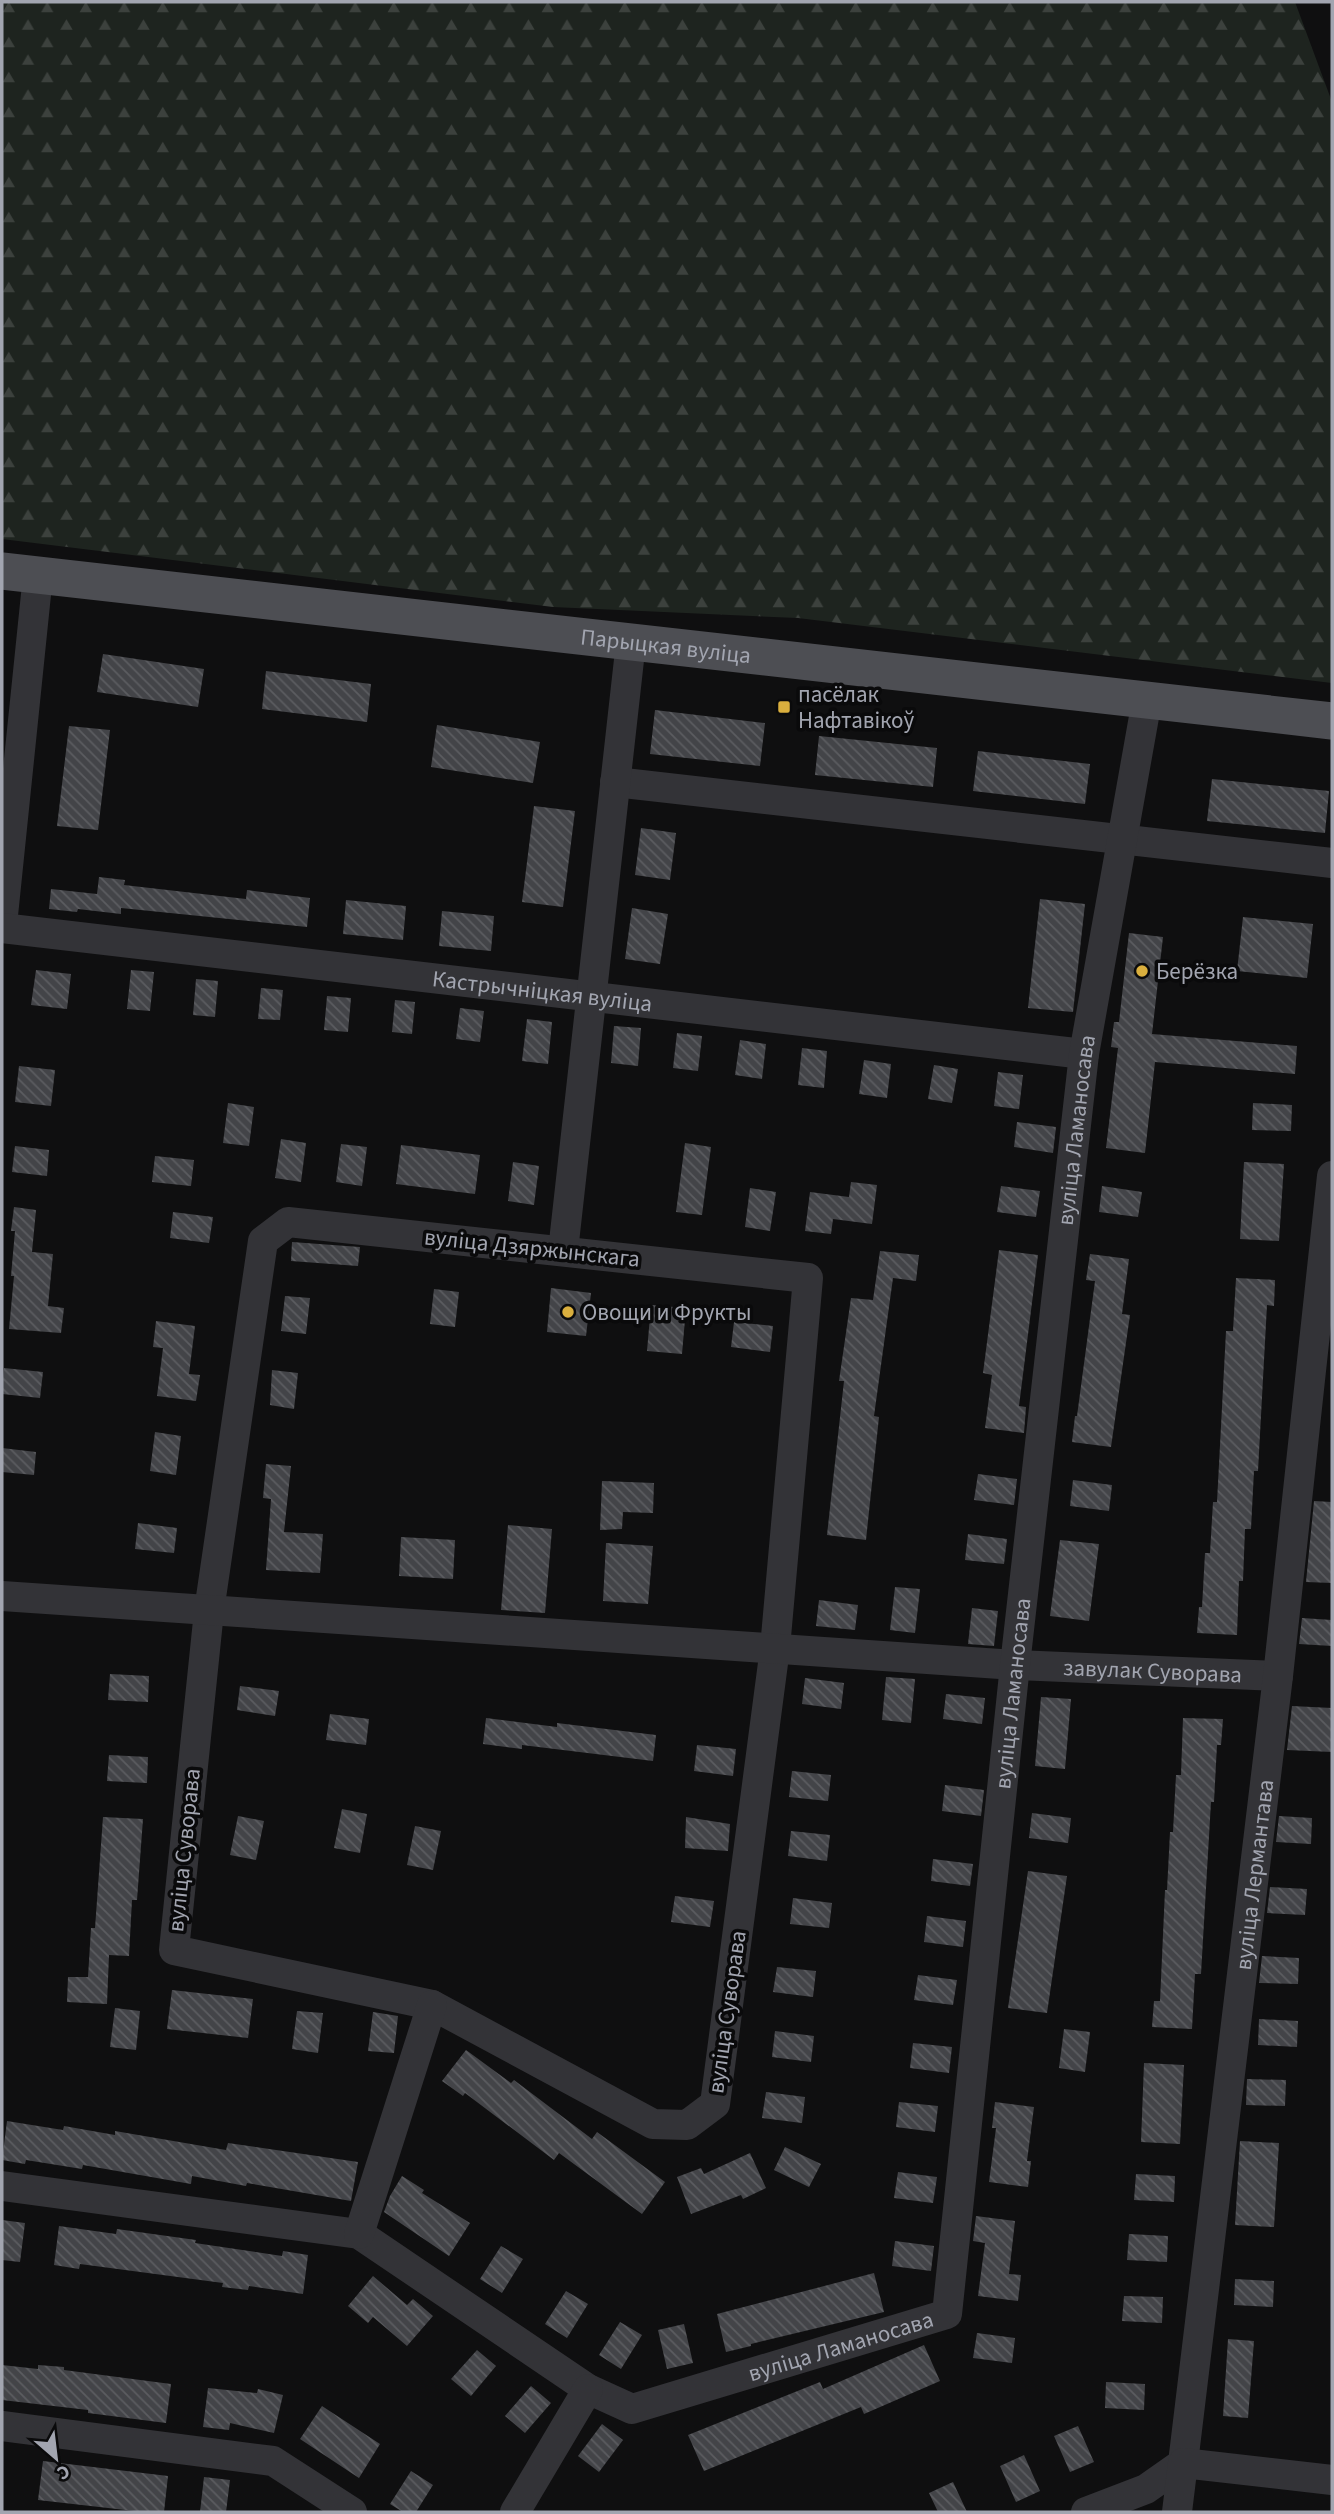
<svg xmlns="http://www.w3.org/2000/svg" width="1334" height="2514" viewBox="0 0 1334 2514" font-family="'Source Sans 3',sans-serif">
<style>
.forest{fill:url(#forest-firs)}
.building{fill:url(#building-back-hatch)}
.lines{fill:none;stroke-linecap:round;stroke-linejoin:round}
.minor{stroke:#333337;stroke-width:30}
.major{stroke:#4d4e53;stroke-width:37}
.poi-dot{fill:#daaf3e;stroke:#0a0a0b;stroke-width:2.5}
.labels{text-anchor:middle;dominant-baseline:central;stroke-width:7;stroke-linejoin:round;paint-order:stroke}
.street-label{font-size:23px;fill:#a2a5b0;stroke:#0a0a0b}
.poi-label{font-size:23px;fill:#a2a5b0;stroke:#0a0a0b;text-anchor:start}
</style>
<defs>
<pattern id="forest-firs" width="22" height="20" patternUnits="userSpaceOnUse" patternTransform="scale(1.75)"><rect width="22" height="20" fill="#1e241f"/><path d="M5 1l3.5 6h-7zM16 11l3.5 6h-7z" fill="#3c413d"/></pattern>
<pattern id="building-back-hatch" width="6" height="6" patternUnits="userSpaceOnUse" patternTransform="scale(1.75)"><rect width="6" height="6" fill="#434448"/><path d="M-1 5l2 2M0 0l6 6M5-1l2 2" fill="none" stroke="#5b5c60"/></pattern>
</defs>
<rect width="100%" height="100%" fill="#0f0f10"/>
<path class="forest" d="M2,2H1295L1332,102V683L798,618L553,607L2,539Z"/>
<path class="building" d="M103,654L204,669L198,707L97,692Z
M266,671L371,684L367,722L262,709Z
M655,710L765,723L760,766L650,754Z
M437,725L540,742L533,783L431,767Z
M69,726L110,730L98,830L57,826Z
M819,736L937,748L933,787L815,775Z
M978,751L1090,764L1085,804L973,791Z
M1212,779L1329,791L1325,833L1207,821Z
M534,806L575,811L563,907L522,902Z
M641,828L676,833L670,880L635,875Z
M99,877L125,880L124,885L246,899L247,890L310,898L307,927L121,908V914L78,909L77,912L49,909L51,889L97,894Z
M1040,899L1085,904L1073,1012L1028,1008Z
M346,900L406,906L403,940L343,934Z
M632,908L668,914L660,964L625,959Z
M442,911L494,916L491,951L439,946Z
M1243,917L1313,924L1307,978L1237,971Z
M1129,933L1163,937L1152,1034L1297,1046L1295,1074L1155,1062L1145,1153L1106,1148L1118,1048L1111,1047L1114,1022H1119Z
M36,970L71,974L67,1009L31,1005Z
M131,970L154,972L150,1011L127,1009Z
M196,979L218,981L215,1017L193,1015Z
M261,988L283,990L280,1020L258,1019Z
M327,996L351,998L348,1032L324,1030Z
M395,1000L415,1002L412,1034L392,1032Z
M460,1008L484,1011L480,1042L456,1039Z
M527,1019L552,1022L548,1064L522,1061Z
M614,1026L641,1028L638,1066L611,1063Z
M677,1033L702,1036L698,1071L673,1068Z
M740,1040L766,1044L762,1079L735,1075Z
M802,1048L827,1051L824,1088L798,1085Z
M864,1060L891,1064L887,1098L859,1094Z
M934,1065L958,1069L952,1103L928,1099Z
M19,1066L55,1070L51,1106L15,1102Z
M998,1072L1023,1075L1019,1109L994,1106Z
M228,1103L254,1107L249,1146L223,1143Z
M1253,1103L1292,1105L1291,1131L1252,1130Z
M1017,1122L1056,1127L1053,1153L1014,1147Z
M281,1139L306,1143L301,1182L275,1178Z
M685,1143L711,1147L702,1215L676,1212Z
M341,1144L367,1147L362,1186L336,1182Z
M401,1145L480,1155L475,1194L396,1184Z
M15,1146L49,1150L47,1176L12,1172Z
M155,1156L194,1160L191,1186L152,1182Z
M513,1162L539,1166L534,1205L508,1201Z
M1244,1162L1284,1164L1279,1241L1240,1239Z
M851,1182L877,1185L872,1224L833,1219L831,1234L805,1231L810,1192L849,1197Z
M1001,1186L1040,1191L1036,1217L997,1212Z
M1102,1186L1142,1192L1138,1217L1099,1212Z
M750,1188L776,1192L770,1231L745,1227Z
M14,1207L36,1210L32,1252L53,1254L48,1306L64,1308L61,1333L9,1329L14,1276H11L15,1231H11Z
M173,1212L213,1217L209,1243L170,1238Z
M292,1242L360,1247L358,1266L291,1261Z
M999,1250L1038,1255L1019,1406L1026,1407L1024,1433L985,1428L992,1375L983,1373Z
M880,1251L919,1255L916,1281L893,1278L874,1416L879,1417L866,1540L827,1535L844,1381H839L851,1298L873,1300Z
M1090,1254L1129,1259L1122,1314L1130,1315L1111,1447L1072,1442L1075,1416H1077L1095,1281L1086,1280Z
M1236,1278L1275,1280L1274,1306L1267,1305L1258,1471H1254L1251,1529H1245L1243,1581H1239L1237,1635L1197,1633L1199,1607H1202L1205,1553H1210L1213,1502H1217L1226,1331H1233Z
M551,1288L591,1293L586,1336L547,1332Z
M434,1289L459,1292L455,1327L430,1324Z
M285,1296L310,1298L306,1334L281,1331Z
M651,1305L686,1308L682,1354L647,1351Z
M156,1321L195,1326L189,1374L200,1375L196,1401L157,1396L163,1348L153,1347Z
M734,1322L773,1326L770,1352L731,1347Z
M4,1368L43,1372L40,1398L2,1394Z
M272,1370L298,1373L294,1409L270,1405Z
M155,1432L181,1436L176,1475L150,1471Z
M2,1448L36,1452L34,1475L2,1472Z
M266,1464L291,1466L284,1532L323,1534L320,1573L266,1570L271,1499L263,1498Z
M978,1474L1017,1479L1014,1505L974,1500Z
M1073,1480L1112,1485L1109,1511L1070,1506Z
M602,1481L654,1483L653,1513L623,1512L622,1529L600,1530Z
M1314,1501L1332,1502V1583L1306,1582Z
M138,1523L177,1528L174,1553L135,1549Z
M508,1525L552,1529L545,1613L501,1610Z
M968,1534L1007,1539L1004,1564L965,1560Z
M401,1537L455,1540L453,1579L399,1576Z
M1060,1540L1099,1544L1089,1621L1050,1616Z
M606,1543L653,1546L648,1604L603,1601Z
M895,1587L920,1589L915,1633L890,1630Z
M819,1600L858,1605L855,1630L816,1626Z
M972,1608L998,1611L994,1646L968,1644Z
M1302,1618L1332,1620V1646L1299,1644Z
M110,1674L149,1676L148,1702L108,1700Z
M886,1677L915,1679L911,1723L882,1720Z
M805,1678L844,1683L841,1709L802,1704Z
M240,1686L279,1691L275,1716L237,1710Z
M946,1694L985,1698L982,1724L943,1719Z
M1041,1697L1071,1699L1065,1769L1035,1766Z
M1292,1706L1332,1708V1752L1287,1750Z
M330,1714L369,1719L366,1745L326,1740Z
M486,1718L557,1727V1723L656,1735L653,1761L522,1745V1749L483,1744Z
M1183,1718L1223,1719L1221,1745H1217L1214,1802H1211L1201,1974H1195L1192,2029L1152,2027L1154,2001H1160L1165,1890H1167L1170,1832H1173L1176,1775H1181Z
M697,1745L736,1749L733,1776L694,1771Z
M109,1755L148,1757L147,1783L107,1781Z
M792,1771L831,1775L828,1801L789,1797Z
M945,1785L984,1790L981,1816L942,1811Z
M342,1809L367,1814L360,1853L334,1848Z
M1032,1813L1071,1818L1068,1843L1029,1838Z
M238,1816L264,1821L256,1860L230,1855Z
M1279,1816L1312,1818L1311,1844L1276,1842Z
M103,1817L143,1819L137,1900H132L129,1956L109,1955L107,2004L67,2002L68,1977H88L91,1928H95Z
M686,1817L730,1824L728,1851L685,1848Z
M415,1826L441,1831L433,1870L407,1865Z
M791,1831L830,1835L827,1861L788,1856Z
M933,1859L973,1864L970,1886L931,1881Z
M1028,1871L1067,1876L1047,2013L1008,2008Z
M1270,1887L1307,1889L1305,1915L1267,1913Z
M675,1896L714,1901L710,1927L671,1922Z
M793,1898L832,1903L829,1928L790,1924Z
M927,1916L966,1921L963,1947L924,1942Z
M1262,1956L1299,1958L1298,1984L1259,1983Z
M777,1967L816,1971L813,1997L773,1992Z
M918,1975L957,1980L953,2005L914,2000Z
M172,1990L253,1999L248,2038L167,2029Z
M115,2008L140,2011L136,2050L110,2047Z
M297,2011L323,2013L318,2053L292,2049Z
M373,2012L398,2016L394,2053L368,2051Z
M1259,2019L1298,2021L1297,2047L1258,2045Z
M1064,2029L1090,2032L1085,2072L1059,2068Z
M775,2031L814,2036L811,2062L772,2057Z
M913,2043L952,2047L949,2073L910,2068Z
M466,2050L511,2083L514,2080L592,2139L597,2132L665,2182L642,2214L559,2153L554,2160L465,2093L463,2096L442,2081Z
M1144,2063L1184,2065L1180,2144L1141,2142Z
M1247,2079L1286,2080L1285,2106L1246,2105Z
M766,2092L805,2097L802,2123L762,2118Z
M899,2102L938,2106L935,2132L896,2127Z
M995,2102L1034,2107L1027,2161H1031L1028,2187L989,2182L996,2128H992Z
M7,2121L63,2130L64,2126L115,2135V2131L226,2150L228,2143L358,2162L351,2201L247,2183L246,2186L192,2176L191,2184L83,2165L82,2169L26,2160L25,2164L2,2160Z
M1240,2141L1279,2143L1274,2227L1235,2225Z
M785,2147L821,2164L809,2187L774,2170Z
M750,2153L766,2188L743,2199L741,2195L691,2214L677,2177L701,2168L704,2174Z
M898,2172L937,2177L933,2203L894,2198Z
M1136,2174L1175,2176L1174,2202L1134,2200Z
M402,2176L424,2190L422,2193L470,2223L449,2256L384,2212L390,2196Z
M976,2216L1015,2221L1009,2274L1021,2275L1018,2301L978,2296L985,2243L973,2241Z
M2,2220L25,2223L20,2262L2,2260Z
M59,2226L116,2234L117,2229L196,2240L195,2243L282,2256L283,2251L308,2255L303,2294L249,2286L248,2290L222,2287L223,2283L80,2264L79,2269L54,2265Z
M1129,2234L1168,2236L1167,2262L1127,2260Z
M895,2241L934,2246L931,2271L892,2266Z
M501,2246L523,2259L502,2293L480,2279Z
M874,2273L884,2312L751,2344V2346L726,2352L717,2314Z
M373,2276L407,2305L413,2299L433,2316L407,2346L373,2317L368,2323L348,2306Z
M1235,2279L1274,2281L1273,2307L1234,2305Z
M566,2291L588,2304L567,2338L545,2324Z
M1124,2296L1163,2297L1162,2323L1122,2321Z
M620,2322L642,2335L621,2369L599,2355Z
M684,2324L693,2363L667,2369L658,2330Z
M977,2333L1015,2338L1012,2363L973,2358Z
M1228,2339L1254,2341L1248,2418L1223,2416Z
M924,2345L940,2381L864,2414L861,2407L704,2471L688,2435L820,2382L823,2389Z
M477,2350L496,2366L471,2396L451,2379Z
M2,2365L38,2369V2365L64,2367V2370L171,2384L166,2423L88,2413V2410L2,2400Z
M1106,2382L1145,2384L1144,2410L1105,2408Z
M531,2386L551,2403L525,2433L505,2416Z
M208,2388L257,2393L258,2389L283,2395L274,2433L230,2423L229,2430L203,2427Z
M322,2406L380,2444L359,2478L300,2439Z
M602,2424L623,2440L599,2472L578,2456Z
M1078,2426L1094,2462L1070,2472L1054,2436Z
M1024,2455L1040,2491L1016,2502L1000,2466Z
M43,2461L168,2476L164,2512H143L38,2500Z
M411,2471L433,2485L416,2512H403L390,2504Z
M204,2477L230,2480L226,2512H200Z
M953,2482L967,2512H938L929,2493Z"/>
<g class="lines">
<g class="minor">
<path d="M615,782L1332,863"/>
<path d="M2,925L38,575"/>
<path id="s1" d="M2,928L1084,1054"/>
<path d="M288,1222L808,1278L775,1648L715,2104L687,2125L653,2124L432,2005L174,1950L209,1611L263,1241Z"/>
<path d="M563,1251L631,642"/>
<path id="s2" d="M2,1596L1015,1665L1278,1676"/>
<path id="s3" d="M2,2186L359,2234L588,2389L632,2409L947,2314L1015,1665L1084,1054L1147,700"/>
<path d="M359,2234L432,2005"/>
<path d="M2,2426L273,2461L352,2512"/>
<path d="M515,2512L588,2389"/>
<path id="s4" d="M1086,2512L1146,2489L1183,2463L1278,1676L1332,1176"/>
<path d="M1177,2512L1183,2463L1332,2480"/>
</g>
<path class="major" id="s5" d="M2,571L1332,721"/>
</g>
<g class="poi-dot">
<rect x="777" y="700" width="14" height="14" rx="3.5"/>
<circle cx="1142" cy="971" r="7"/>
<circle cx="568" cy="1312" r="7"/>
</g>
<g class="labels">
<g class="street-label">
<text stroke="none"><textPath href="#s5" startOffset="668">Парыцкая вуліца</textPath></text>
<text stroke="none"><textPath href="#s1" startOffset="544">Кастрычніцкая вуліца</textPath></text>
<text stroke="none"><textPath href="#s3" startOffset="2205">вуліца Ламаносава</textPath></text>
<text transform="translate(532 1248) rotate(6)">вуліца Дзяржынскага</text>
<text stroke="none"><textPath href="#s2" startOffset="1153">завулак Суворава</textPath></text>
<text stroke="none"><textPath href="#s3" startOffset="1638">вуліца Ламаносава</textPath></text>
<text transform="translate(184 1850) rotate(-84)">вуліца Суворава</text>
<text stroke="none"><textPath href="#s4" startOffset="702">вуліца Лермантава</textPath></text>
<text transform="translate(727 2012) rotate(-82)">вуліца Суворава</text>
<text stroke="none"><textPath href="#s3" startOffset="903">вуліца Ламаносава</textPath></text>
</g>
<g class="poi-label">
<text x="798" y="694">пасёлак<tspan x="798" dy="26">Нафтавікоў</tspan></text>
<text x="1156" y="971">Берёзка</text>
<text x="582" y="1312">Овощи и Фрукты</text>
</g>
</g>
<rect width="1334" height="2514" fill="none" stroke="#a2a5b0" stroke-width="7"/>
<g transform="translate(56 2458) rotate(152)" stroke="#0a0a0b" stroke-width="5" paint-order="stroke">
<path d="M0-5L12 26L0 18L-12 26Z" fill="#a2a5b0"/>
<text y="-10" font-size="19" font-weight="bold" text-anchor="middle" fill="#a2a5b0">С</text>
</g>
</svg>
